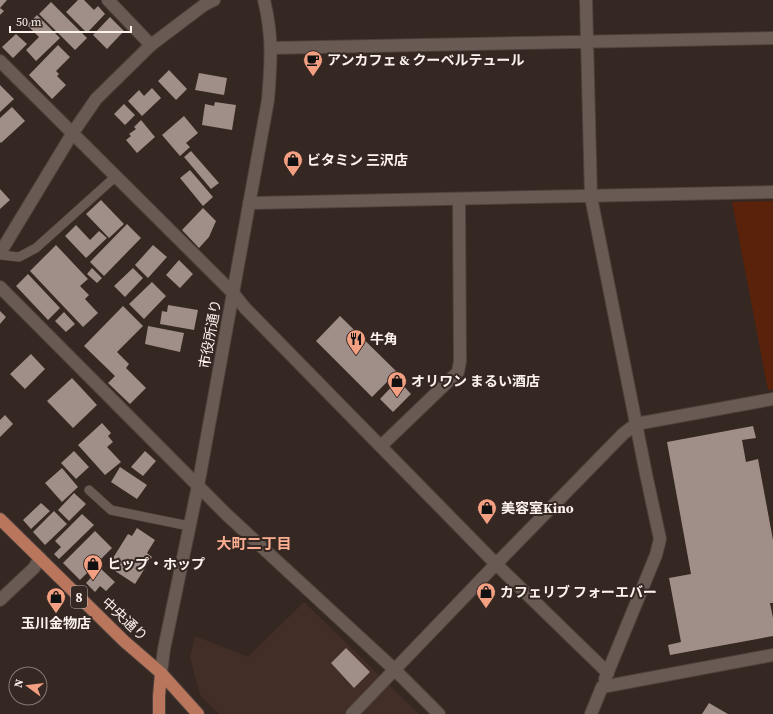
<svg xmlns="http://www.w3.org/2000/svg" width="773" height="714" viewBox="0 0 773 714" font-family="'Source Serif 4','Noto Sans JP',serif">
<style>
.built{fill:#432e27}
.green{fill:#5b220b}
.building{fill:#a08e88}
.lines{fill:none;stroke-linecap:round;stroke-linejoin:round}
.service-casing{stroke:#4d423d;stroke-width:10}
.minor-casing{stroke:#4d423d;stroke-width:14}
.tertiary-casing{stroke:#4d423d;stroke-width:14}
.primary-casing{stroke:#4d423d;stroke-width:14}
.service{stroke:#6a5a54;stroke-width:9}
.minor{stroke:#6a5a54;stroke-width:12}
.tertiary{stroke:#6a5a54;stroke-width:12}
.primary{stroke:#ba765d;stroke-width:12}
.labels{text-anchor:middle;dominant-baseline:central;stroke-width:4;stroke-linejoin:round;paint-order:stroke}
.shield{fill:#352722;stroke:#c0b5b1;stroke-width:1}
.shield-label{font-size:13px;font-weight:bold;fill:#fcf2ee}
.poi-label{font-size:14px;font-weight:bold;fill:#fcf2ee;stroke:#352722;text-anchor:start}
.street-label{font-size:14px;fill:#fcf2ee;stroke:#352722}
.neighbourhood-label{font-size:15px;font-weight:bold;fill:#fcae92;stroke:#352722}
</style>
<rect width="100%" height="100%" fill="#352722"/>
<path class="built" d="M304,602L419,714H219L200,695L190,657L195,636L248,657Z"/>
<path class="green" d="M773,201V389L768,390L732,202Z"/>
<path class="building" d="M0,0H7L0,8L4,11L0,15Z
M78,0H84L94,10L98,6L105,14L87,33L66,12Z
M51,2L87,38L75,50L39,14Z
M37,15L60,38L36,61L26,50L39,37L27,25Z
M110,17L124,31L107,49L93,35Z
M16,34L27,44L13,58L2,47Z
M58,45L70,57L56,71L59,74L57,76L66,85L52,99L29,75Z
M169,70L187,89L176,100L158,81Z
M199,73L227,78L224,95L195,90Z
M0,85L14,99L0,112Z
M152,88L161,98L142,116L128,101L139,90L144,96Z
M215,102L236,105L232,130L202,125L205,104L214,106Z
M124,104L135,115L125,125L114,114Z
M12,107L25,121L1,143L0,142V118Z
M184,116L198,133L186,143L190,147L180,156L162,135Z
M141,120L155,137L137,153L126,140L131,136L129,134L136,129L134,127Z
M191,151L219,183L211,189L184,157Z
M190,170L213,197L203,206L180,178Z
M0,189L10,200L0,209Z
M101,200L124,224L109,238L86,214Z
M203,208L216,221L209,237L199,248L182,230Z
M127,224L141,238L104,276L90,262Z
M76,225L90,240L99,231L107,238L86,258L65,236Z
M56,245L88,279L80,286L89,295L85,299L98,313L83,327L30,271Z
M153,245L167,257L148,278L135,265Z
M179,260L193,274L180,288L166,275Z
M92,268L102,278L97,283L87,274Z
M133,268L143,278L125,297L114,286Z
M28,274L60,308L48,320L16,286Z
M152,282L166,296L144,319L129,304Z
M168,305L198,310L194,330L160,324L162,311L167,312Z
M123,306L143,326L117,352L129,364L126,368L146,388L130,404L108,383L115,376L84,346Z
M0,311L6,317L0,324Z
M64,312L75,324L66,332L55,321Z
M340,316L397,372L372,397L316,341Z
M148,326L184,333L180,352L145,344Z
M31,354L45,369L25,389L10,374Z
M72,378L97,405L73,428L47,401Z
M398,380L411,394L393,412L380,399Z
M5,415L13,424L0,437V420Z
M102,423L111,433L108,436L113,442L107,447L121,462L105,475L78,445Z
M753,426L756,438L742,440L746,462L758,459L773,540V603H770L773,618V636L670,655L668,645L681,642L669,578L691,574L667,442Z
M74,451L89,467L76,479L61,463Z
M145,451L156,461L143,476L131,467Z
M120,467L147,485L137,499L111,482Z
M62,468L78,487L62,502L45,483Z
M74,493L86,504L69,521L58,510Z
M41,503L50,511L31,529L23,520Z
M54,511L67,524L45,545L33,532Z
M82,514L94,525L59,559L54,554L61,547L55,541Z
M137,528L155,540L147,553L152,557L135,584L115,571L121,563L113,558L128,534L132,536Z
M95,531L112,548L80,580L63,563Z
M100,568L115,582L106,591L100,586L95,592L86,583Z
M346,648L370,672L354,688L331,663Z
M709,703L728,714H702Z"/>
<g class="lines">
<defs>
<path id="service" d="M0,255L19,257L36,248L115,177
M89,490L111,510L189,526"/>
<path id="minor" d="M108,0L151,45
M586,0L591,197L646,474L660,539L656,555L605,679
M271,48L773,38
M0,61L233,293L245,308L496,564L608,673
M249,203L773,192
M0,287L226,514L395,670L439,714
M381,446L458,372L460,361L459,199
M0,600L34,568L40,558
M352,714L496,564L623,434L636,424L773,399"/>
<path id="tertiary" d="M0,253L72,134L96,99L151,45L204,5L214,0
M161,673L164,649L198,486L268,100C271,63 273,36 264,0
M591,714L602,687L773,655"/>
<path id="primary" d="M0,519L124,641L161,673L198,714
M159,714V696L161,673"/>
</defs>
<use href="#service" class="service-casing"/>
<use href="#minor" class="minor-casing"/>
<use href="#tertiary" class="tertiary-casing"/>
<use href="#primary" class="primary-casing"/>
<use href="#service" class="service"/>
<use href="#minor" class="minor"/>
<use href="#tertiary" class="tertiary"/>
<use href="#primary" class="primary"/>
</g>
<defs>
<symbol id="cafe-pin" viewBox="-11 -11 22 30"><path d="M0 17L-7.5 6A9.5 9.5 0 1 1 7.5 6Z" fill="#f39f82" stroke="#352722"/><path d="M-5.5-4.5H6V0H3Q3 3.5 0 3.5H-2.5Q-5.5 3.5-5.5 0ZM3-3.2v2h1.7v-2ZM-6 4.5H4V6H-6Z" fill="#111"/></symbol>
<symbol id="shop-pin" viewBox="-11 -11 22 30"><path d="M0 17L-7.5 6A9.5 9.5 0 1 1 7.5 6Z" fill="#f39f82" stroke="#352722"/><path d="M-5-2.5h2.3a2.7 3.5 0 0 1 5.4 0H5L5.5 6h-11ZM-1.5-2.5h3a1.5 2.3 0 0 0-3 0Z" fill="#111"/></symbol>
<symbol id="restaurant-pin" viewBox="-11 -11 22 30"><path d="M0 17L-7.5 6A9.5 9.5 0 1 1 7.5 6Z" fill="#f39f82" stroke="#352722"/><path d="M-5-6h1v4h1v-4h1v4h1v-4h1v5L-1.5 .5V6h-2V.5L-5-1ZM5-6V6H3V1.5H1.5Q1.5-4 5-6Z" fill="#111"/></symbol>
</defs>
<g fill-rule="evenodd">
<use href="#cafe-pin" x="302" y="49" width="22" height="30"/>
<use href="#shop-pin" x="282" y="149" width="22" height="30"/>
<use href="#restaurant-pin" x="345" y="328" width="22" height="30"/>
<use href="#shop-pin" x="386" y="370" width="22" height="30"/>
<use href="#shop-pin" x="476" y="497" width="22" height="30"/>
<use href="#shop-pin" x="82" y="553" width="22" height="30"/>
<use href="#shop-pin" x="475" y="581" width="22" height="30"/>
<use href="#shop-pin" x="45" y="586" width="22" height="30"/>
</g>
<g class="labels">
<rect class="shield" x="71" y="586" width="16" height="22" rx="3"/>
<g class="shield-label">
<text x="79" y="597">8</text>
</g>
<g class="poi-label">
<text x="327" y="60">アンカフェ &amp; クーベルテュール</text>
<text x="307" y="160">ビタミン 三沢店</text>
<text x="370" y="339">牛角</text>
<text x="411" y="381">オリワン まるい酒店</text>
<text x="501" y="508">美容室Kino</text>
<text x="107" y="564">ヒップ・ホップ</text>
<text x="500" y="592">カフェリブ フォーエバー</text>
<text x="56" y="623" text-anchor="middle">玉川金物店</text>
</g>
<g class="street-label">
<text transform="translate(210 334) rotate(-80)">市役所通り</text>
<text transform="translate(125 619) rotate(43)">中央通り</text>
</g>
<g class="neighbourhood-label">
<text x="254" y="543">大町二丁目</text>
</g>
</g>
<g transform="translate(28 686) rotate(285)"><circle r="19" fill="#352722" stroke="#857874"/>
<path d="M0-3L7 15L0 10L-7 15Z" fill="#f39f82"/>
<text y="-6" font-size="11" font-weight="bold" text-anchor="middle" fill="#fcf2ee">N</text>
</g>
<path d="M10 26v6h121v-6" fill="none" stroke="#fcf2ee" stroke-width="2"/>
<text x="16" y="26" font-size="12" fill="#fcf2ee" stroke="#352722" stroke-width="3" paint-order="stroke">50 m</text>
</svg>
